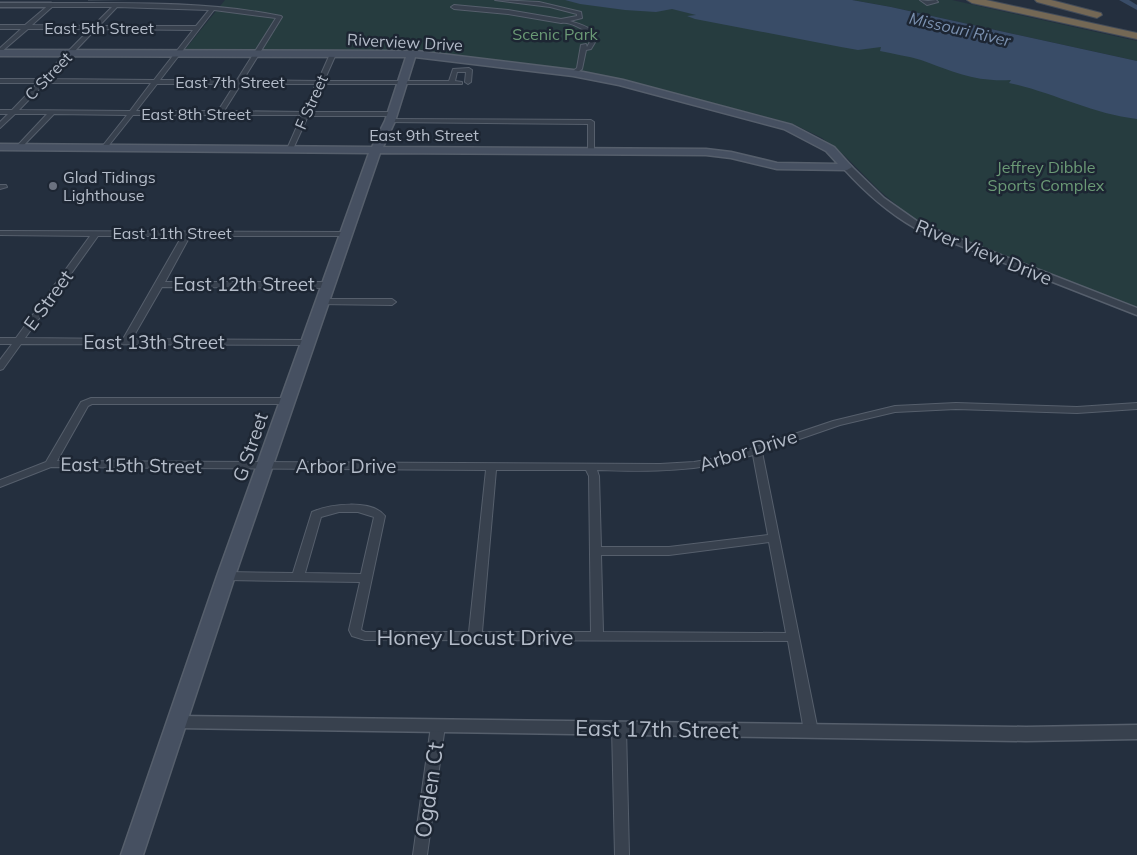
<svg xmlns="http://www.w3.org/2000/svg" width="1137" height="855" viewBox="0 0 1137 855" font-family="Mulish,sans-serif">
<style>
.green{fill:#263c3f}
.water{fill:#394c67}
.lines{fill:none;stroke-linecap:round;stroke-linejoin:round}
.river{fill:#394c67;fill-rule:evenodd}
.minor-casing{stroke:#565f6c;stroke-width:2}
.tertiary-casing{stroke:#565f6c;stroke-width:3}
.secondary-casing{stroke:#565f6c;stroke-width:3}
.motorway-casing{stroke:#434c59;stroke-width:2}
.minor{fill:#38414e;fill-rule:evenodd}
.tertiary{fill:#38414e;fill-rule:evenodd}
.secondary{fill:#465061;fill-rule:evenodd}
.motorway{fill:#746855;fill-rule:evenodd}
.wall{fill:#3b4654}
.worship-dot{fill:#6b7280;stroke:#1d2633;stroke-width:2}
.labels{text-anchor:middle;dominant-baseline:central;stroke-width:5;stroke-linejoin:round;paint-order:stroke}
.far-street-label{font-size:16px;fill:#b4bcc9;stroke:#1d2633}
.far-water-label{font-size:16px;font-style:italic;fill:#7c92b1;stroke:#1d2633}
.far-park-label{font-size:16px;fill:#6b9a76;stroke:#1d2633}
.far-poi-label{font-size:16px;fill:#b4bcc9;stroke:#1d2633;text-anchor:start}
.street-label{font-size:19px;fill:#b4bcc9;stroke:#1d2633}
.near-street-label{font-size:22px;fill:#b4bcc9;stroke:#1d2633}
</style>
<rect width="100%" height="100%" fill="#242f3e"/>
<path class="green" d="M225,0H651L866,43L1137,106V308L971,244L912,218L880,191L845,156L822,138L793,124L748,112L629,82L440,55L183,52Z
M852,0H952L1137,41V61L891,7Z"/>
<path class="water" d="M565,0H852L891,7L1137,61V119C1092,114 1052,92 1009,83L1011,80C975,82 954,72 921,60C908,56 893,54 880,51L881,47L858,50L841,47L695,19L687,16L696,15L672,9L656,12L625,10L580,4Z"/>
<g class="lines">
<path class="river" d="M1119,0H1129L1137,5V10Z"/>
<defs>
<path id="minor" d="M495,0L539,2L581,12L582,18L570,21C582,25 593,27 597,39L591,49L586,50L582,69L575,74L570,73L577,68L581,45L586,44L587,47L591,40L589,38L590,35C584,29 569,21 561,23L508,14L454,9L451,7L454,5L508,10L561,19L577,16V14L550,7Z
M920,0L928,1L936,0L938,2L927,5Z
M51,3C127,3 206,1 281,16L282,17L243,80L318,81L330,54L333,52L336,54L324,81H449L453,69L469,68L472,70L471,82L468,84L465,82L466,72H457L455,81L462,82V84H322L310,112H392L395,114L392,116H308L293,149L290,151L287,149L302,115H133L106,149L104,150L101,148L127,115L54,114L21,148H17V146L47,114H15L0,128V122L8,114H0V110H12L38,83H0V79H41L90,29H28L0,53V48L21,29H0V25H25ZM52,7H112L93,26L32,25ZM117,7L209,10L196,26H99ZM214,10L276,18L237,80H160ZM96,29L193,30L154,80L48,79ZM45,83H151L130,111L19,110ZM157,84H235L218,111H136ZM241,84H316L304,112L224,111Z
M390,119L591,120L594,122V151L591,153L588,151V124L388,122L387,121Z
M0,185H6L7,187L0,189Z
M0,231L345,232L349,234L345,236H190L165,282H328L332,285L328,288L162,287L132,339L307,340L310,341L312,343L310,345L21,344L3,369L0,370V360L12,344H0V338H16L90,236L0,235ZM98,236H182L123,339L25,338Z
M321,299H392L396,302L392,305L318,304L317,302Z
M91,398H287L292,401L287,404H92L88,406L57,461L660,464L694,462L729,456L833,421L895,406L956,403L1077,407L1137,403V409L1077,413L956,409L895,412L840,425L762,452L818,731L816,735L811,736L806,735L804,731L788,641L365,640L352,636L349,630L360,582L226,580L222,579L220,576L222,573L226,572L293,573L312,512C329,504 372,499 385,516L361,630L365,632H469L486,470L51,467L0,487V480L46,462L81,402ZM753,455L768,535L669,547H601L599,476L597,470C649,472 702,472 753,455ZM496,470H586L589,476L591,632H482ZM339,512H358L374,517L361,574L305,573L321,517ZM769,542L786,633L603,632L601,555H669Z
M438,721L443,722L445,726L427,855H413L431,726L433,722Z
M619,723L624,724L626,728L629,855H615L612,728L614,724Z"/>
<path id="tertiary" d="M0,3H51L54,5L51,7H0Z
M847,164L850,165L884,198L921,224L1137,308V315L915,228C887,212 865,192 844,169V165Z
M177,716L1026,727L1137,725V739L1026,741L177,728L171,727L169,722L171,717Z"/>
<path id="secondary" d="M0,50L417,51L573,70L623,80L792,125L834,147L852,167L847,170L777,169L731,158L706,155L380,153L235,576L143,855H121L217,576L369,153L0,150V144L372,147L385,121L406,57L0,56ZM415,57L573,76L619,85L784,129L826,151L838,164L777,163L731,152L706,149L383,147L395,121Z"/>
<path id="motorway" d="M967,0H986L1137,33V39L972,3Z
M1035,0H1051L1101,13L1102,15L1097,18L1037,2Z"/>
</defs>
<use href="#minor" class="minor-casing"/>
<use href="#tertiary" class="tertiary-casing"/>
<use href="#secondary" class="secondary-casing"/>
<use href="#motorway" class="motorway-casing"/>
<use href="#minor" class="minor"/>
<use href="#tertiary" class="tertiary"/>
<use href="#secondary" class="secondary"/>
<use href="#motorway" class="motorway"/>
</g>
<path class="wall" d="M88,0H129L88,1Z"/>
<circle class="worship-dot" cx="53" cy="186" r="5"/>
<g class="labels">
<g class="far-street-label">
<text x="99" y="28">East 5th Street</text>
<text transform="translate(405 42) rotate(3)">Riverview Drive</text>
<text transform="translate(48 76) rotate(-46)">C Street</text>
<text x="230" y="82">East 7th Street</text>
<text transform="translate(311 102) rotate(-66)">F Street</text>
<text x="196" y="114">East 8th Street</text>
<text x="424" y="135">East 9th Street</text>
<text x="172" y="233">East 11th Street</text>
</g>
<g class="far-water-label">
<text transform="translate(960 29) rotate(13)">Missouri River</text>
</g>
<g class="far-park-label">
<text x="555" y="34">Scenic Park</text>
<text x="1046" y="167">Jeffrey Dibble<tspan x="1046" dy="18">Sports Complex</tspan></text>
</g>
<g class="far-poi-label">
<text x="63" y="177">Glad Tidings<tspan x="63" dy="18">Lighthouse</tspan></text>
</g>
<g class="street-label">
<text transform="translate(984 252) rotate(22)">River View Drive</text>
<text x="244" y="284">East 12th Street</text>
<text transform="translate(48 300) rotate(-54)">E Street</text>
<text x="154" y="342">East 13th Street</text>
<text transform="translate(250 447) rotate(-71)">G Street</text>
<text transform="translate(748 450) rotate(-17)">Arbor Drive</text>
<text transform="translate(131 465) rotate(1)">East 15th Street</text>
<text x="346" y="466">Arbor Drive</text>
</g>
<g class="near-street-label">
<text x="475" y="637">Honey Locust Drive</text>
<text transform="translate(657 729) rotate(1)">East 17th Street</text>
<text transform="translate(429 790) rotate(-82)">Ogden Ct</text>
</g>
</g>
</svg>
